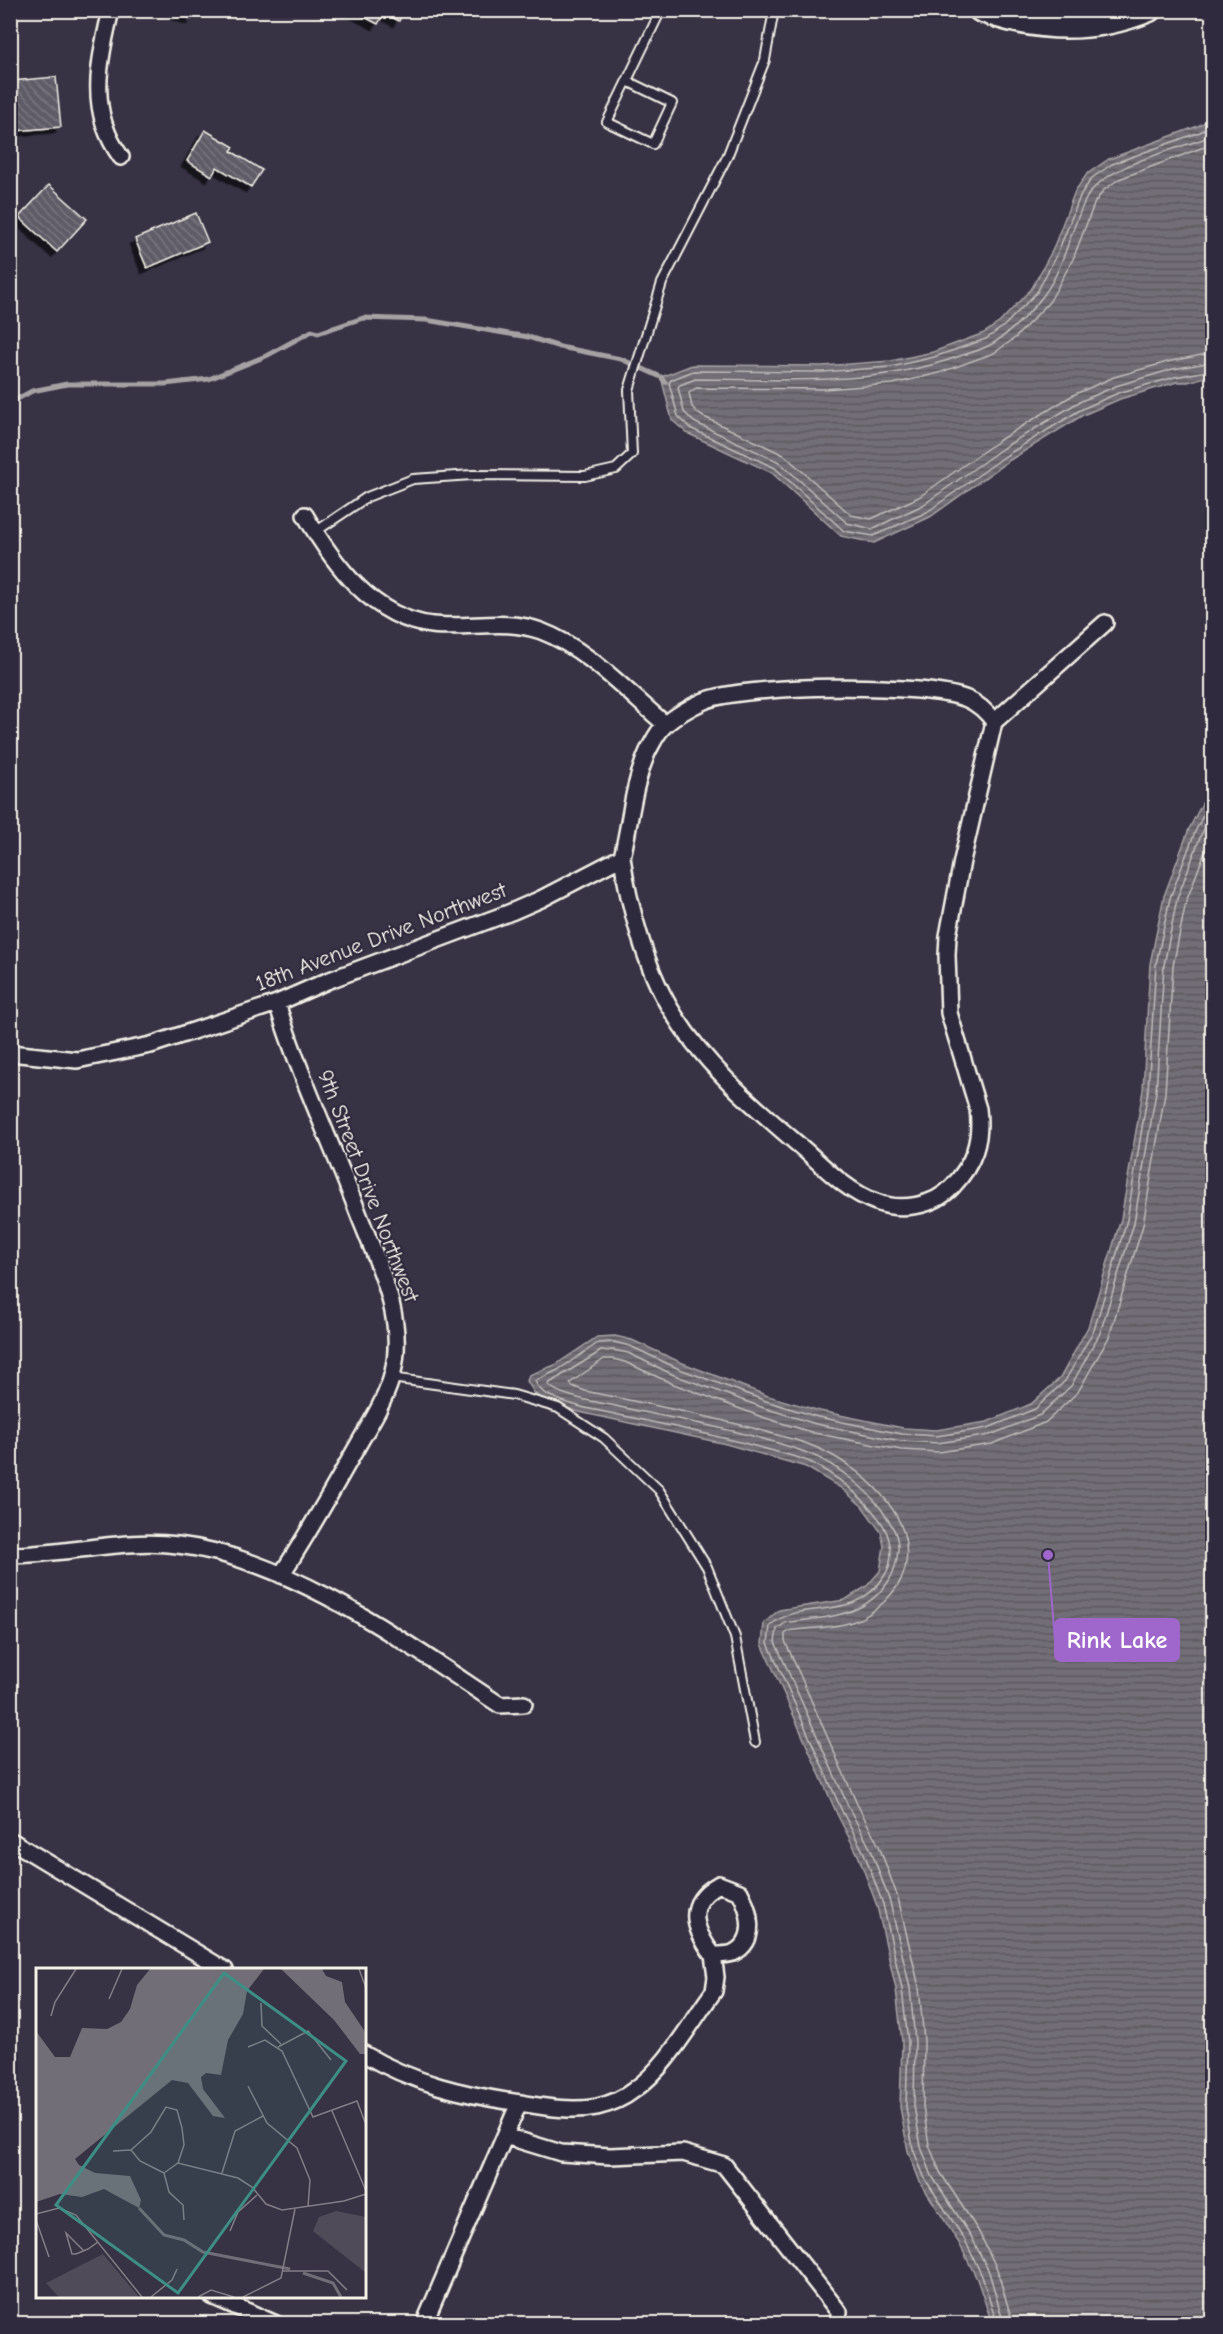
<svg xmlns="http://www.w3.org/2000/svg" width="1223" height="2334" viewBox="0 0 1223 2334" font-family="'Comic Neue',sans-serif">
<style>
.water{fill:url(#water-rules);stroke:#a6a2a4;stroke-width:1.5}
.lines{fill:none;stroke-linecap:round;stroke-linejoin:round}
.shore{stroke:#c0bdbb;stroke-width:1.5}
.stream{stroke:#a6a2a4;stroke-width:5}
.building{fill:url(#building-back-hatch);stroke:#f4f1e8;stroke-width:1.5;filter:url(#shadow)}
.lane-casing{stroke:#f4f1e8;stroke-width:12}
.street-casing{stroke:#f4f1e8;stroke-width:20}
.secondary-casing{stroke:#f4f1e8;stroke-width:27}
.lane{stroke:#2f2a3d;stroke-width:8}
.street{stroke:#2f2a3d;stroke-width:15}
.secondary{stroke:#2f2a3d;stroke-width:22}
.labels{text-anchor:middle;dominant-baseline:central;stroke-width:4.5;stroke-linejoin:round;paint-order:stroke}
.street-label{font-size:22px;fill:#f4f1e8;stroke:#2f2a3d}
.inset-river{fill:none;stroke:#726e77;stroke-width:3}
.inset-road{fill:none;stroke:#837e86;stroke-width:1.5}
.view{fill:#3d8f86;fill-opacity:0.15;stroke:#3d8f86;stroke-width:3}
.inset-edge{fill:none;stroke:#f4f1e8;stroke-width:3}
.leader{fill:none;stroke:#9f67cb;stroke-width:2}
.callout-dot{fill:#9f67cb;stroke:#2f2a3d;stroke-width:2}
.callout{fill:#9f67cb;stroke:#9f67cb;stroke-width:2}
.callout-label{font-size:24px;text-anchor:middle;font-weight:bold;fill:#fff}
</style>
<defs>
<pattern id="water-rules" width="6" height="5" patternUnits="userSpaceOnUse" patternTransform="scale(1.5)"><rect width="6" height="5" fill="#726e77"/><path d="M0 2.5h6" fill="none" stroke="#5b595c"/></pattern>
<pattern id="building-back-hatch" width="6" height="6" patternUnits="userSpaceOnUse" patternTransform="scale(1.5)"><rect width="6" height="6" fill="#5f5c67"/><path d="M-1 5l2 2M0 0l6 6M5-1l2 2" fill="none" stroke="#77747d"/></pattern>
<filter id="shadow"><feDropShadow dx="-5.5" dy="5.5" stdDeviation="0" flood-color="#0009"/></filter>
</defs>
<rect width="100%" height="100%" fill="#373244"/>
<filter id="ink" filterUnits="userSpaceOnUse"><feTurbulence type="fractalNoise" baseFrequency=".0167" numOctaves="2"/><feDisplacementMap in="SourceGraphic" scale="12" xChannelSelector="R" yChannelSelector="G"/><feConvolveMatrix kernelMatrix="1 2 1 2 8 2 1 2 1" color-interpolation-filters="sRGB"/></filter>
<g filter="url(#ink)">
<path class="water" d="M1212,118V375L1188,382H1177L1120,399L1083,415L1010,460L930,517L874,543L841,536L772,473L687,433L672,420L661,377L692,365L822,366L891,361L933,352L984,333L1000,322L1032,288L1053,249L1075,191L1087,174L1109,159L1198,126Z
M1212,784V2323H992L977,2279L959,2243L920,2182L908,2151L900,2107L902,2042L896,1989L877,1906L858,1855L837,1814L762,1644L764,1623L779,1610L845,1600L867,1586L880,1571L884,1546L881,1532L862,1506L841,1488L806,1467L726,1444L579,1412L546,1401L535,1394L527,1381L529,1375L555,1365L597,1337L615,1336L632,1340L680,1362L768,1396L820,1411L903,1428L936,1430L987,1422L1031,1404L1060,1378L1088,1327L1121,1219L1143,1090L1150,964L1164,896L1189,829Z"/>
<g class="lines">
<path class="shore" d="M1212,125L1200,132L1112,164L1092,178L1081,194L1058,252L1037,292L1004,326L986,339L934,357L891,367L822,372L693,371L671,380L669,383L678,416L690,428L775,468L844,531L873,536L927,512L1007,455L1080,410L1118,393L1175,377L1212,370
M1212,134L1203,139C1170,151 1105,166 1087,197C1070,229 1065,267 1043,296C1031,312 1007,336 990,345C981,350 970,353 960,356C875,387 784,379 695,379L680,385L678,387L684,412L694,422L779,462L847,523L872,529L923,505L1003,448L1077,403L1116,386L1173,369L1212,362
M1212,144L1119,179L1104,190L1095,202L1073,259L1050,301L1015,338L994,353L939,373L893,384L823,389L696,388L689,393L692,407L700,415L784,455L851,515L871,519L919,497L998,441L1073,395L1114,377L1171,361L1212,353
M997,2324L982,2276L965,2240L925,2179L913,2149L906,2107L908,2042L902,1989L883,1904L864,1853L842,1811L768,1643L770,1626C801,1596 854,1626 885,1575C896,1557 890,1534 879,1519C861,1495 837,1476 810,1462C796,1456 780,1453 766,1449C721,1436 675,1427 629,1417C603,1411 575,1408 550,1396C543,1393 538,1388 535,1381L558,1370L598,1343L614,1342L630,1346L677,1368L766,1401L818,1417L902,1434L937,1436L988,1428L1035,1409L1065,1381L1094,1330L1127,1220L1148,1091L1156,964L1170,898L1195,832L1212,797
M1004,2324L989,2272L971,2236L932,2176L921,2147L914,2106L915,2041L910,1988L890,1902L871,1850L849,1808L775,1642L777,1629L785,1623C811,1618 840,1619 864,1605C885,1591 896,1576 898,1550C899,1534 890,1522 881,1509C865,1487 835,1464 810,1454C746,1430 677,1420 611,1405C596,1402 556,1396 548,1384L601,1351L613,1350L628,1353L674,1375L764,1408L816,1424L901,1441L938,1443L990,1435L1040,1415L1071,1386L1100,1333L1134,1223L1156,1092L1164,965L1177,899L1201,835L1212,814
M1013,2324L997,2269L979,2232L940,2172L929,2145L923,2106L924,2041L919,1987L898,1898L879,1846L857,1804L785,1641V1634L789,1631C809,1628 833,1628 852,1622C874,1615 899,1592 905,1569C917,1514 860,1466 815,1447C800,1440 782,1437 767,1432C707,1415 646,1404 585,1391L572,1386L570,1383L604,1359H613L625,1362L671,1383L762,1417L814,1433L901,1450L939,1452L992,1444L1046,1422L1078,1392L1109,1337L1143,1225L1165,1093L1173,966L1186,902L1212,833"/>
<path class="stream" d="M10,403L32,391L67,384H165L209,379L266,356L312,331L318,333L363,318L426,320L528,337L560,347L621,359L661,377L665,382"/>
</g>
<path class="building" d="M167,10H195L192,19Z
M351,10H404L399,21L384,13L378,24Z
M56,77L61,127L15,131L11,81Z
M205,130L234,147L231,151L262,170L251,187L217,167L212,176L187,161Z
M49,185L87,219L57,252L19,217Z
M196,213L208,242L147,268L135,239Z"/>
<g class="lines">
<defs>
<path id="lane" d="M627,81L672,103L653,144L607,122L661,10
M315,532L367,497L413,479L472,475L585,476L616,469L632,454L629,390L662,283L727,157L765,60L774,10
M391,1378L514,1395L558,1408L604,1438L659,1490L707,1567L735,1637L755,1742"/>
<path id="street" d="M111,10C99,62 87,111 121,157
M305,515C333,563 372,618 432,625C469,629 506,618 541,631C587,648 628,693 665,724
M994,722L1105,623
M277,1003C299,1075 332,1144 359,1215C378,1264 406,1318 393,1372C387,1398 371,1422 358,1445C333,1489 309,1533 281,1575
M10,1053L77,1060L151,1045L277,1003L327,981L511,912L541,899L622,857C631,820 632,787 648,751C653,742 657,732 665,725C675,716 692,706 704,701C745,684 926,682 967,699C979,704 987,712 994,722L962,861L948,936L947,955L949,1013L978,1109C982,1140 974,1164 952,1187C934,1206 901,1212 876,1202C849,1192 828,1171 807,1152C757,1109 704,1066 670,1008C646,968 628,903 622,857
M10,1555C66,1555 122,1538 178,1545C290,1558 407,1644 500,1705L524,1704
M10,1840L225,1970
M719,1884L740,1892C750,1911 758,1941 733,1953C727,1955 719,1955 713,1955C693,1928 685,1903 719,1884Z
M364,2054C413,2083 464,2095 520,2103C545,2107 572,2112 597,2107C610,2104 624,2098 634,2090C666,2068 691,2022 714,1991L716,1977L713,1955
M505,2136L561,2153L610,2156L683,2153L724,2165L839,2312
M212,2296L276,2324
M424,2324L519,2103"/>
<path id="secondary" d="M980,10C1036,31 1093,33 1149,10"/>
</defs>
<use href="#lane" class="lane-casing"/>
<use href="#street" class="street-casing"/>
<use href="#secondary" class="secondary-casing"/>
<use href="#lane" class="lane"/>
<use href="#street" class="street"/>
<use href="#secondary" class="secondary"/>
</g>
</g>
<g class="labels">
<g class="street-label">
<text transform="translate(381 937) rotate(-21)">18th Avenue Drive Northwest</text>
<text transform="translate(368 1186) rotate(69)">9th Street Drive Northwest</text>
</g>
</g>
<g transform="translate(36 1968)">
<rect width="330" height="330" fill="#373244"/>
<path d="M300,243L330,249V305L277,263L283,249Z" fill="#504b59"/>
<path d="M67,286L103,329H23L10,315Z" fill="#504b59"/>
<path d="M114,1H228L211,23L207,46L192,72L185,107L170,105L165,109L167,121L189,150L177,148L152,115L136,112L39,191L43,197L59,205L94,208L105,232L103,240L68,221L46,229L24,226L0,234V63L19,89H34L46,60L71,61L85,54L94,41L101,17ZM245,1H286L290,8L306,14L309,34L330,65V86H324L298,52Z" fill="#726e77"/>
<path class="inset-river" d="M103,240L128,267L148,272L167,284L254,301M267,305L297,315L305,329"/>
<path class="inset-road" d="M323,1L330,20M73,31L86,1M225,35L226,58L245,76M15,48L19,34L40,1M212,79L229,72L246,83L277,149L321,133L330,157M242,79L272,63L295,92M212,118L231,155L261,180L274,212L272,239M296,143L330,223M77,183L95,182M128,205L142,195L202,210L216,219L230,236L246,242L308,233L330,226M128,205L104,193L95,182L115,164L130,139L141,142L146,160L148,177L142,195M128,205L133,224L147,237L148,252M186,205L199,163L227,148M0,246L23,240L40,247L106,329M0,252L13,289M194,263L202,244L221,227M48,283L30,265L36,286H40L52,281L62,274M247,303H292L311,322M115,329L136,312L141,301M162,329L175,322L198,329M207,329L245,310L259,241"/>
<path class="view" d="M188,5L310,93L142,325L20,237Z"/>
<rect width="330" height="330" class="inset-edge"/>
</g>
<path class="leader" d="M1048 1555L1055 1640"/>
<circle class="callout-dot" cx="1048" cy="1555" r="6"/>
<rect class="callout" x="1055" y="1619" width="124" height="42" rx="6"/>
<g class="callout-label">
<text x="1117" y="1648">Rink Lake</text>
</g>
<rect width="1223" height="2334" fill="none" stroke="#2f2a3d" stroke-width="36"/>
<rect x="18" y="18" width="1187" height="2298" fill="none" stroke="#f4f1e8" stroke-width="2" filter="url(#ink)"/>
</svg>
